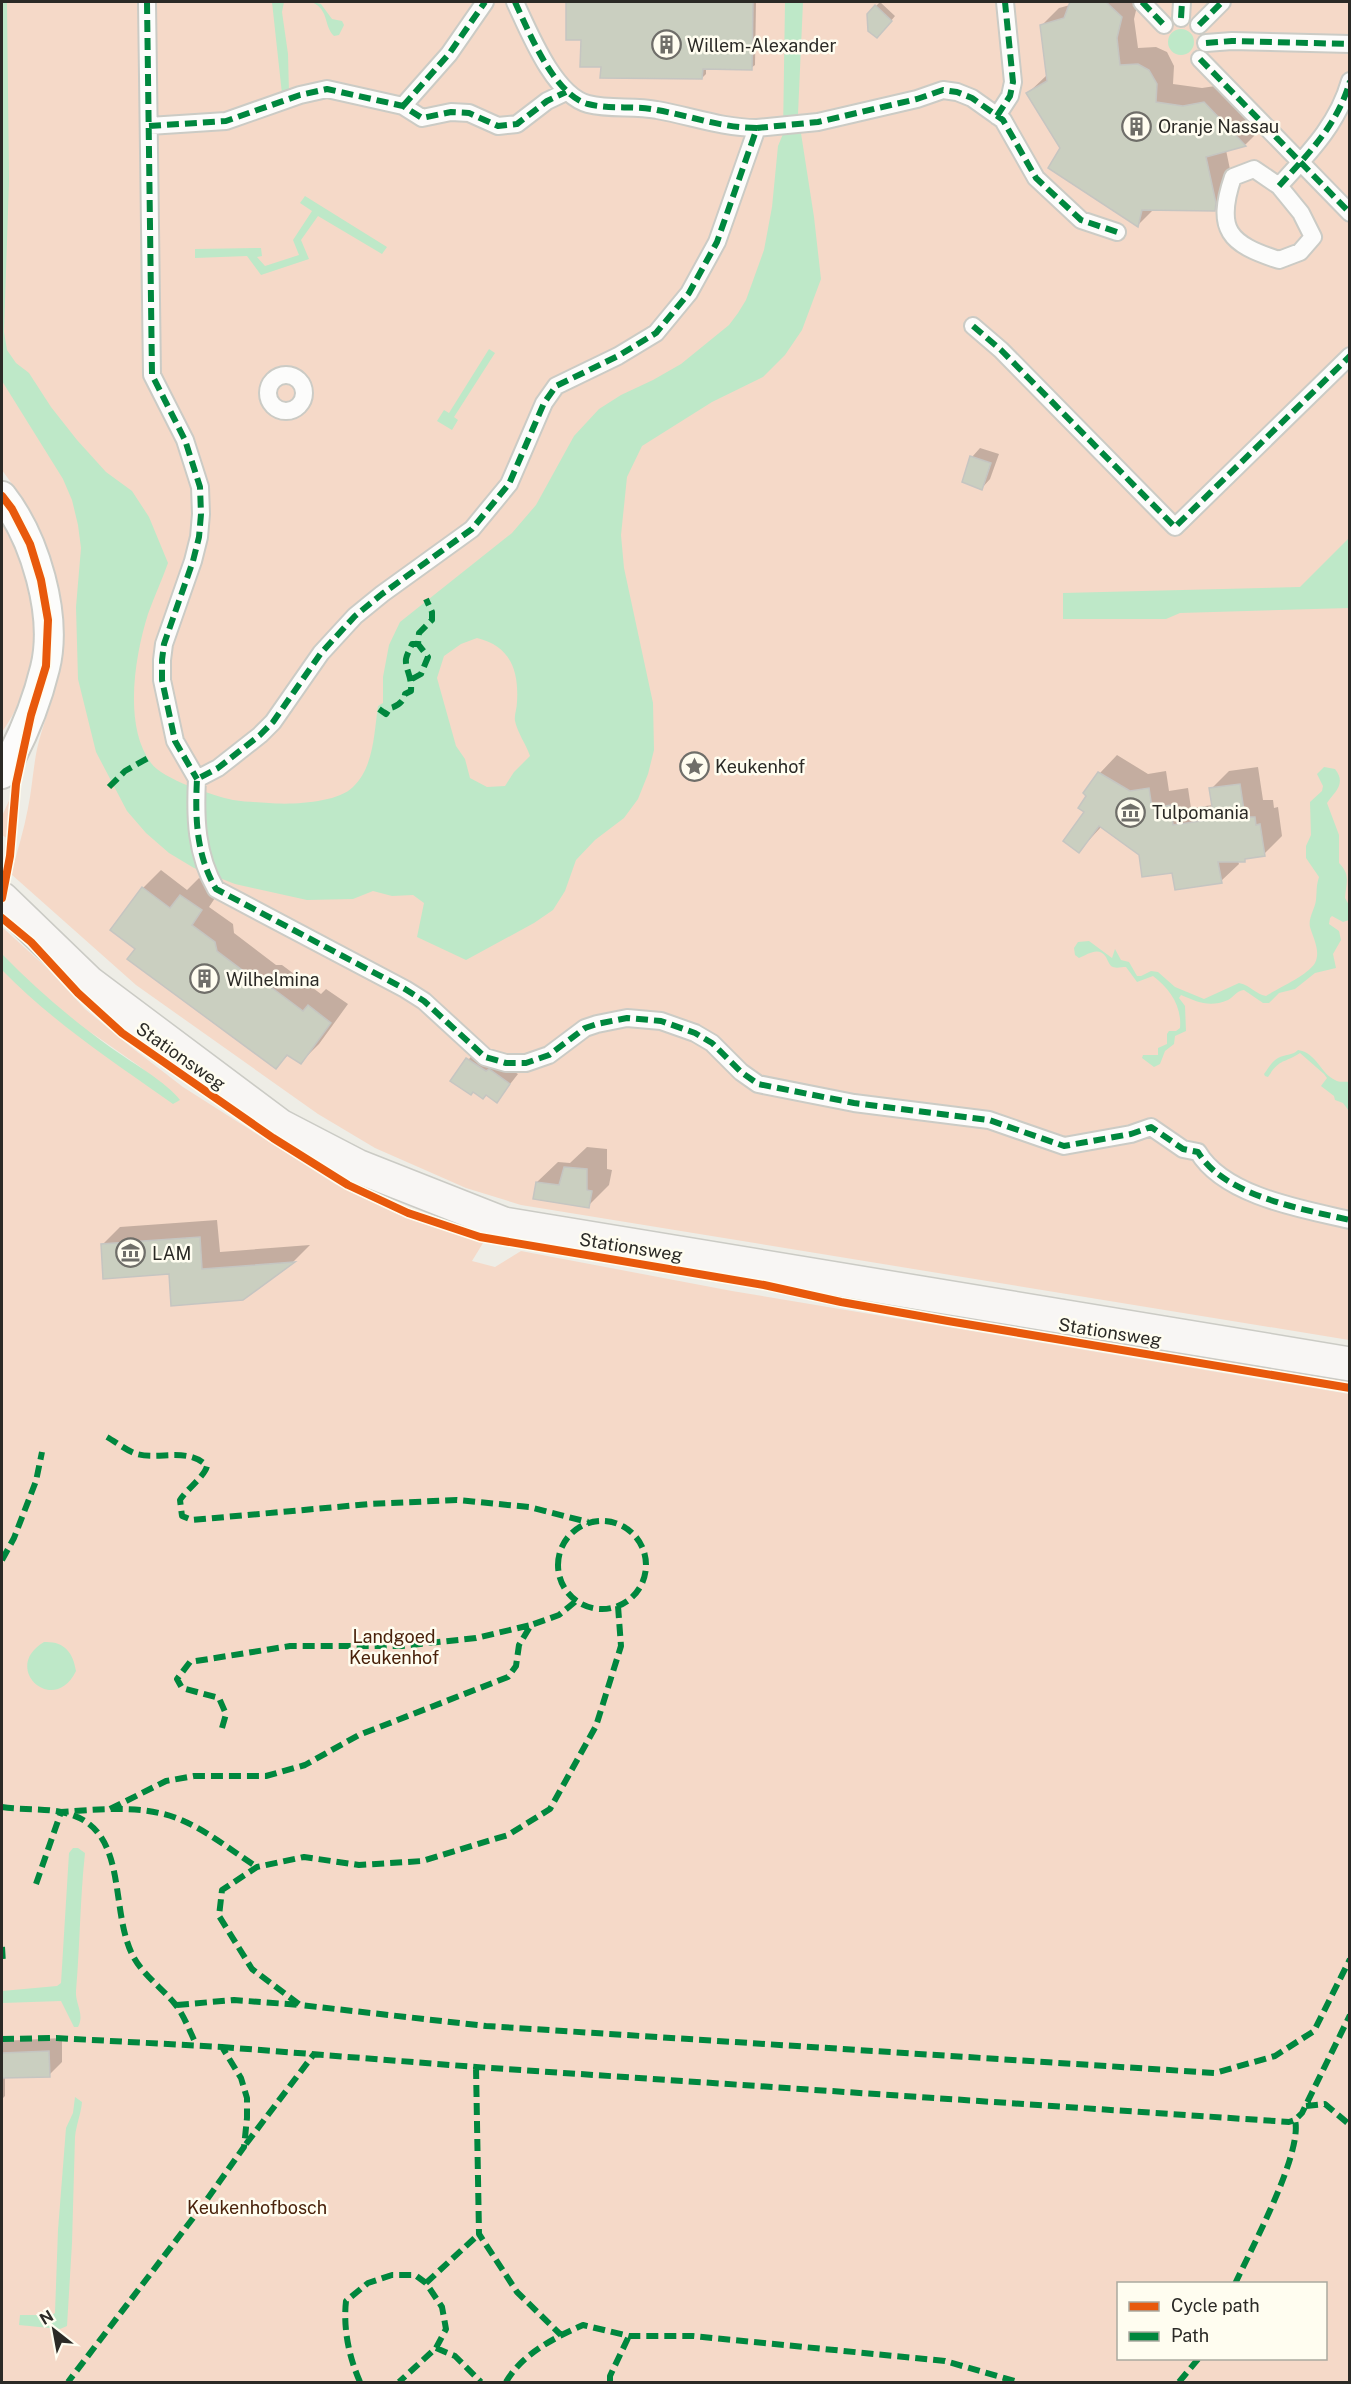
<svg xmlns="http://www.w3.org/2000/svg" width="1351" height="2384" viewBox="0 0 1351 2384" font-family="'Public Sans',sans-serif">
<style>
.green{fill:#f5d9c8;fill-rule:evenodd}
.water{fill:#bee8c8;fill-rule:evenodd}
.shadow{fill:#0003}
.building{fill:#cacfc0;stroke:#c5c5c1;stroke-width:1.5}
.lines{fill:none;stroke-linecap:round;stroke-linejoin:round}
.pedestrian-casing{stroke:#cbcbc5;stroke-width:20}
.tertiary-casing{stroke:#cbcbc5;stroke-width:32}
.secondary-casing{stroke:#cbcbc5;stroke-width:36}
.pedestrian{stroke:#fcfcfb;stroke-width:16}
.tertiary{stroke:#fcfcfb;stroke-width:28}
.secondary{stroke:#f8f6f4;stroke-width:33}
.quiet{stroke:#00873e;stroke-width:6;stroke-dasharray:12 6;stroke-linecap:butt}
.cycleway-casing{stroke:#fffdf0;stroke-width:11}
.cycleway{stroke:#e8590c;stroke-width:8}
.labels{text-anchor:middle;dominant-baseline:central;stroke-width:5;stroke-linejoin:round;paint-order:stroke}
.poi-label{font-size:18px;fill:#2b2a26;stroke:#fffdf0;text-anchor:start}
.street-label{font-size:18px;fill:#2b2a26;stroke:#fffdf0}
.park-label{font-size:18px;fill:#4a220b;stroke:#fffdf0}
</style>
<rect width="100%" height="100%" fill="#eeede6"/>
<path class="green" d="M2,2H1349V1340L521,1205L466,1188L375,1148L318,1114L136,985L11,874C17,852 24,830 28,808C32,789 33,769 37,749C43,722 56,694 60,666C70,594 44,526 2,470Z
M2,519C13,541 24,563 29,587C40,634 31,693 2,732Z
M13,792L8,839L2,835V816Z
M2,927L47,968L85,1009L131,1047L183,1087L335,1184L406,1218L483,1243L472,1261L495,1267L521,1251L732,1291L1349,1394V2382H2ZM89,1031L139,1066L179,1100L178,1101ZM1118,2284H1326V2358H1118Z
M766,1281L1349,1374V1383L875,1304Z"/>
<path class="water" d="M2,2H7L9,181L4,332L7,350L16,363L29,373L51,407L77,440L106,472L132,491L149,517L168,563C162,580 154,597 148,614C135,655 123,726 151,763C162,779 214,796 233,800C245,802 257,802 269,803C291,805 337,803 353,787C374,767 374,733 378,706L383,703V677L389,645L400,622L512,533L536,505L574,436L599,409L621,395L653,380L681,364L729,325L738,313L746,300L764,250L772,207L778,146L783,134L785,2H803L798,114L814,217L821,279L802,330L785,355L763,377L712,402L642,446L627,477L621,535L624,568L653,703L654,750L648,774L638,799L624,818L595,840L576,860L565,891L553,910L534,923L466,960L417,937L424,903L413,895L392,896L373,891L353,899L307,900L235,884L194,868L169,853L146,833L127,811L96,752L78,679L76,607L81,548L78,525L72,500L63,479L2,381ZM477,638C510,646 519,670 517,702C517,709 514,715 515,721C518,734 526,744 530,756L514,772L505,786L487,787L470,778L465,759L456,746L437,678L444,656L461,644Z
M272,2H284L282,12L288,54L289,93L282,94Z
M312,2L321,4L332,19L342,21L344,25L339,35L334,36C323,25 330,11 312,2Z
M1168 42a13 13 0 1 1 26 0a13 13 0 1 1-26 0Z
M305,196L387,247L382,254L318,216L301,240L309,259L261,275L247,256L195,258V249L261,248L262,256L257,257L265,266L299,255L293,240L312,211L300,203Z
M489,349L495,353L454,417L458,420L452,430L437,421L444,410L449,413Z
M1349,538V608L1180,613L1166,619H1063V593L1300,587Z
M1324,767L1335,769C1347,784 1334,792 1327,803L1339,835V863C1351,875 1346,883 1345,898L1349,905V920L1343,922L1332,916L1330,918L1329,924L1339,931L1341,940L1333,954L1336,968L1315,973L1295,989L1279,993L1269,1003H1263L1244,990C1236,991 1234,997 1228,1000C1209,1008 1198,1002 1181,995L1179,998L1185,1006L1186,1031L1175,1036L1174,1044L1165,1051L1160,1064L1154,1067L1142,1058L1143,1055H1158V1048L1167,1044V1034L1169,1031H1176L1180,1028C1182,1006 1170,989 1153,976L1137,982L1126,967C1121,967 1115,969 1111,966C1109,964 1107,959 1106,957C1099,946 1088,954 1079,958L1075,955L1074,948L1078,942L1089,941L1112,958L1115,949L1121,960L1129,962L1137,976H1141L1151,971L1158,972L1175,987L1204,999L1239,983C1252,986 1255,994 1266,996C1278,988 1307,976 1315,963C1321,951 1313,938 1310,927C1308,918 1315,909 1316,900C1317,891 1316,886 1319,877L1306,858V846L1311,835L1310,802L1322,791L1323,786L1317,774Z
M2,954C35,988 71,1019 110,1047C128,1060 168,1083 180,1100L173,1104L163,1097C106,1057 51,1020 2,970Z
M1298,1050C1317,1053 1320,1073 1335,1080C1340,1083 1344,1081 1349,1082V1111L1343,1103L1335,1100L1334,1096L1321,1086L1327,1078L1324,1074L1300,1053C1283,1064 1280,1058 1268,1077L1265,1076L1264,1074C1268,1069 1272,1061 1278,1058C1285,1054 1292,1056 1298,1050Z
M44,1642C64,1641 73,1652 76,1671C54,1717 0,1668 44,1642Z
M73,1848H78L85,1853C80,1899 80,1945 76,1991C75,2004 85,2014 78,2027H74L61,2001L2,2003V1991L57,1986L61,1983L69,1853Z
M75,2097L82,2102C81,2114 76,2125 75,2137L72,2243L67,2326L60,2329L19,2325L20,2315H52L55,2313L58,2230L66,2128L73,2113Z"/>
<path class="shadow" d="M568,2H756L755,65L751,68H706V74L702,78L602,66L582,38H567Z
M880,2L895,16L881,33L868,14Z
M1071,2H1138L1134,19L1138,48L1156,47L1167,52L1174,66L1173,84L1202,88L1222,85L1263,127L1246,144L1226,150L1233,184L1232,191L1214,209L1155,208L1138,225L1062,148L1028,93L1047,75L1041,26L1059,8L1070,5Z
M980,448L999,454L990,479L982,488L964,481L972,457Z
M1117,755L1148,774L1166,771L1169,791L1188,788L1191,808L1213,805L1211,789L1229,771L1258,767L1263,800H1273L1274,808L1278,807L1282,836L1264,854L1238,861L1239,864L1221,881L1174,871L1140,854L1102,826L1079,851L1089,795L1085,793L1100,773Z
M161,870L187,890L199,878L219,892L209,907L233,924L234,933L276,965H282L321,994L326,989L348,1004L319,1044L301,1062L289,1054L276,1067L137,948L143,888Z
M476,1050L518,1074L497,1101L487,1094L453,1080Z
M587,1147L607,1149V1169L612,1170L609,1185L588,1206L537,1182L558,1162L570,1163Z
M217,1220L220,1252L310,1245L294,1261L242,1299L102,1245L120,1227Z
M62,2038V2062L49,2075L5,2076V2096L2,2099V2041Z"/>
<path class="building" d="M566,2H753L752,70L703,69L702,79L600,78L601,67H580L581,40H566Z
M1070,2H1106L1122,17L1117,38L1120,65L1138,64L1149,70L1157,84L1156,102L1183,106L1204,102L1246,146L1206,157L1216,203L1215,211L1142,210L1138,227L1048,168L1060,148L1026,93L1047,81L1040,25L1064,18Z
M875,5L892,21L877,38L868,31L867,14Z
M970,456L991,463L982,490L962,482Z
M1098,772L1130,791L1149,788L1152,808L1171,805L1173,825L1214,819L1209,788L1240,784L1245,817H1255L1256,825L1260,824L1265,856L1245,859V862H1218L1222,883L1175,890L1172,873L1142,877L1139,855L1099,826L1079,853L1063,841L1084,812L1078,808L1086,796L1083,793Z
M142,887L170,908L180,895L202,910L192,925L215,942L217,951L258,982H264L303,1011L308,1005L331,1023L301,1064L287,1055L276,1069L127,959L135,949L110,930Z
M466,1058L486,1071L489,1069L510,1084L497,1103L486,1095L483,1099L473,1092L471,1095L450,1081Z
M564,1167L587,1169V1190L592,1191L589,1208L533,1199L536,1182L559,1185Z
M200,1237L202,1269L295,1262L243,1300L171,1306L169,1274L103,1279L101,1244Z
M49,2051L50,2077L2,2078V2053Z"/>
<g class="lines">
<defs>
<path id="pedestrian" d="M147,2L152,375L185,440L200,487L201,514L199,537L193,561L164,644L162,660V680L175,741L197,779
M515,2C529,32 554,95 588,104C611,110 634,105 657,110C691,116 722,128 757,128
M1142,2L1164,25
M1181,18L1182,2
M1199,25L1222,2
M1206,43L1232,41L1350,44
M1200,59L1350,213
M403,106L449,54L485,2
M997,116L1010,96L1013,82L1005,2
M149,126L226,121L300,95L327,89L403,106L422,118L451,112L469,113L498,126L517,124L547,101L566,92
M1254,169L1279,186L1301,213L1313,237L1300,252L1279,260C1229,244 1215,230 1233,177Z
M1279,186C1309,153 1338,124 1350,81
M1117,232L1081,220L1036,178L1003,120L972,98L957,92L943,90L917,99L818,122L757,128L717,242L689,293L656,333L618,356L556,386L544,403L509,484L472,529L382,594L355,616L321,653L273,722L260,735L218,768L197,779C195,817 196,855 216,889L405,989L424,1001L485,1057L506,1063H526L549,1055L585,1028L597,1024L627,1018L661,1021L695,1033L712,1043L741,1072L758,1084L854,1103L989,1120L1064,1146L1131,1134L1151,1127L1183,1149L1198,1152C1224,1196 1302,1209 1350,1220
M973,326L1001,350L1175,527L1350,356
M268 393a18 18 0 1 1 36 0a18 18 0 1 1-36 0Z"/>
<path id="tertiary" d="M2,496C35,538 58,615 45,668C36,705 21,741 2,774"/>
<path id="secondary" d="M2,899L89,983L280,1126L357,1166L504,1224L1350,1364"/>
</defs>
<use href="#pedestrian" class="pedestrian-casing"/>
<use href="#tertiary" class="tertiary-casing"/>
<use href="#secondary" class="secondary-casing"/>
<use href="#pedestrian" class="pedestrian"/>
<use href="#tertiary" class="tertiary"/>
<use href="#secondary" class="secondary"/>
<path class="quiet" d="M147,2L152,375L185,440L200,487L201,514L199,537L193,561L164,644L162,660V680L175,741L197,779
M515,2C529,32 554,95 588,104C611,110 634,105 657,110C691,116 722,128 757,128
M1142,2L1164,25
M1181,18L1182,2
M1199,25L1222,2
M1206,43L1232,41L1350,44
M1200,59L1350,213
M403,106L449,54L485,2
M997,116L1010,96L1013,82L1005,2
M149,126L226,121L300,95L327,89L403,106L422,118L451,112L469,113L498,126L517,124L547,101L566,92
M1279,186C1309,153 1338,124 1350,81
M1117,232L1081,220L1036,178L1003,120L972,98L957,92L943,90L917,99L818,122L757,128L717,242L689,293L656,333L618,356L556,386L544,403L509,484L472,529L382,594L355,616L321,653L273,722L260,735L218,768L197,779C195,817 196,855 216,889L405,989L424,1001L485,1057L506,1063H526L549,1055L585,1028L597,1024L627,1018L661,1021L695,1033L712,1043L741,1072L758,1084L854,1103L989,1120L1064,1146L1131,1134L1151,1127L1183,1149L1198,1152C1224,1196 1302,1209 1350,1220
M973,326L1001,350L1175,527L1350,356
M412,679L421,674L428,657L418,644
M379,709L386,714L390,708C396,707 404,702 405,694L411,691C412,676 405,669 406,659C407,654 410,649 412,644H418L419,633L432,620V612L426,599
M109,787L125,771L148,758
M107,1437C116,1442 127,1451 137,1454C160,1460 188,1447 207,1466C205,1476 187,1489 180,1500L182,1516L192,1520L370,1504L457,1500L529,1507L588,1522
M558 1565a44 44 0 1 1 88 0a44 44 0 1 1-88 0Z
M2,1560L14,1538L36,1481L42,1452
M618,1606L621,1646L596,1726L550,1809L508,1835L422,1861L359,1865L304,1857L257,1867L222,1890L219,1916L252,1969L300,2005L486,2026L1215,2073L1275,2056L1314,2031L1350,1959
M222,1728L226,1714L219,1698L182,1688L177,1679L190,1662L290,1646H402L476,1638L531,1625
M2,1807C21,1810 42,1808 61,1812C131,1825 108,1908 133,1956C143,1975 162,1988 175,2004C184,2015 190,2032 196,2044
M110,1809L166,1781L194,1776H266L305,1765L359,1735L508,1677L516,1666L519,1645L531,1625L559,1615L576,1601
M36,1884L61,1812C92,1810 128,1806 159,1813C195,1820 227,1848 257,1867
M2,1947L3,1964
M177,2005L234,2000L300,2005
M2,2039L56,2038L222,2047L241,2078L247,2098V2118L244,2147L203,2205L68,2382
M222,2047L476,2067L1289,2122L1295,2120L1302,2113L1350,2015
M476,2067L479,2234L517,2292L561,2335
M1306,2106L1325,2104L1350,2125
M246,2144L314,2054
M426,2283L479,2234
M1235,2284C1251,2249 1303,2153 1295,2120
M436,2348L455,2356L481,2382
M360,2382C349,2357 343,2329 346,2301L368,2283L392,2275H415L426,2283L442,2307L446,2329L436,2348L399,2382
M506,2382C522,2354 554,2338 583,2325L629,2336H693L945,2361L1018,2382
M610,2382V2376L629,2336
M1179,2382L1199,2358"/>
<defs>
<path id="cycleway" d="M2,496L12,509L30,544L41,580L48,620L46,666L31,715L16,784L10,856L2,898
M2,918L31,942L78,993L122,1033L273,1138L348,1185L408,1213L480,1237L764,1285L841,1302L948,1321L1350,1388"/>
</defs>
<use href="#cycleway" class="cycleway-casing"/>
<use href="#cycleway" class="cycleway"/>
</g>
<defs>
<symbol id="building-ring" viewBox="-11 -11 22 22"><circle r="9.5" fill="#fffdf0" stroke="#6f6e69" stroke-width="1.5"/><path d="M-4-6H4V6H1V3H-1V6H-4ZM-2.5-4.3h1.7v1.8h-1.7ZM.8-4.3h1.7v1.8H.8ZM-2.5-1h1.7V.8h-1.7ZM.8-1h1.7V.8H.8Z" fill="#6f6e69"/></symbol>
<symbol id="sight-ring" viewBox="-11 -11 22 22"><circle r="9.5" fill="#fffdf0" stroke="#6f6e69" stroke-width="1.5"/><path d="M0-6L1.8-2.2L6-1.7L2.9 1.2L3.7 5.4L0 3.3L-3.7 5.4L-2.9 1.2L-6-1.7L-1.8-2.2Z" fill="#6f6e69"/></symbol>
<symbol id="museum-ring" viewBox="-11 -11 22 22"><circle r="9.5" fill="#fffdf0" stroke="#6f6e69" stroke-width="1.5"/><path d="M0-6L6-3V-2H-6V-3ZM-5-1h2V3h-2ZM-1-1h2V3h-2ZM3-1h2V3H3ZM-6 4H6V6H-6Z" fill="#6f6e69"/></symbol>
</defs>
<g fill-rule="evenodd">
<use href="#building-ring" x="650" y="28" width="33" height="33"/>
<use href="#building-ring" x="1120" y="110" width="33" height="33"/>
<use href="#sight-ring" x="678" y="750" width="33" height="33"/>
<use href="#museum-ring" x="1114" y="796" width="33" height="33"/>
<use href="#building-ring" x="188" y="962" width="33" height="33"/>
<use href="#museum-ring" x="114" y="1236" width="33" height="33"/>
</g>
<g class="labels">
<g class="poi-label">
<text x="687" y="45">Willem-Alexander</text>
<text x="1158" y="126">Oranje Nassau</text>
<text x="715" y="766">Keukenhof</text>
<text x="1152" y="812">Tulpomania</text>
<text x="226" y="979">Wilhelmina</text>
<text x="152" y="1253">LAM</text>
</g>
<g class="street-label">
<text transform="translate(181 1056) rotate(35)">Stationsweg</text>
<text transform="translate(631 1247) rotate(9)">Stationsweg</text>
<text transform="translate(1110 1332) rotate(9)">Stationsweg</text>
</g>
<g class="park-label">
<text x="394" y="1636">Landgoed<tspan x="394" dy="21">Keukenhof</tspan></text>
<text x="257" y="2207">Keukenhofbosch</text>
</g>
</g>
<rect width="1351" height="2384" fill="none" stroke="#2b2a26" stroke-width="6"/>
<rect x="1117" y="2282" width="210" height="78" fill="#fffdf0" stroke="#aaa99f" stroke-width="1.5"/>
<rect x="1129" y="2302" width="30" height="9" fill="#e8590c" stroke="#aaa99f" stroke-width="1.5"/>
<text x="1171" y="2312" font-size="18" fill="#2b2a26">Cycle path</text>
<rect x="1129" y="2332" width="30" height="9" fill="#00873e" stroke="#aaa99f" stroke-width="1.5"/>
<text x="1171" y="2342" font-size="18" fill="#2b2a26">Path</text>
<g transform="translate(54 2330) rotate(329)" stroke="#fffdf0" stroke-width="4.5" paint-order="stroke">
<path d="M0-4.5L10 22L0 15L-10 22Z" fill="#2b2a26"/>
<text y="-9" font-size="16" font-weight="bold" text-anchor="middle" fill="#2b2a26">N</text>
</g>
</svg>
